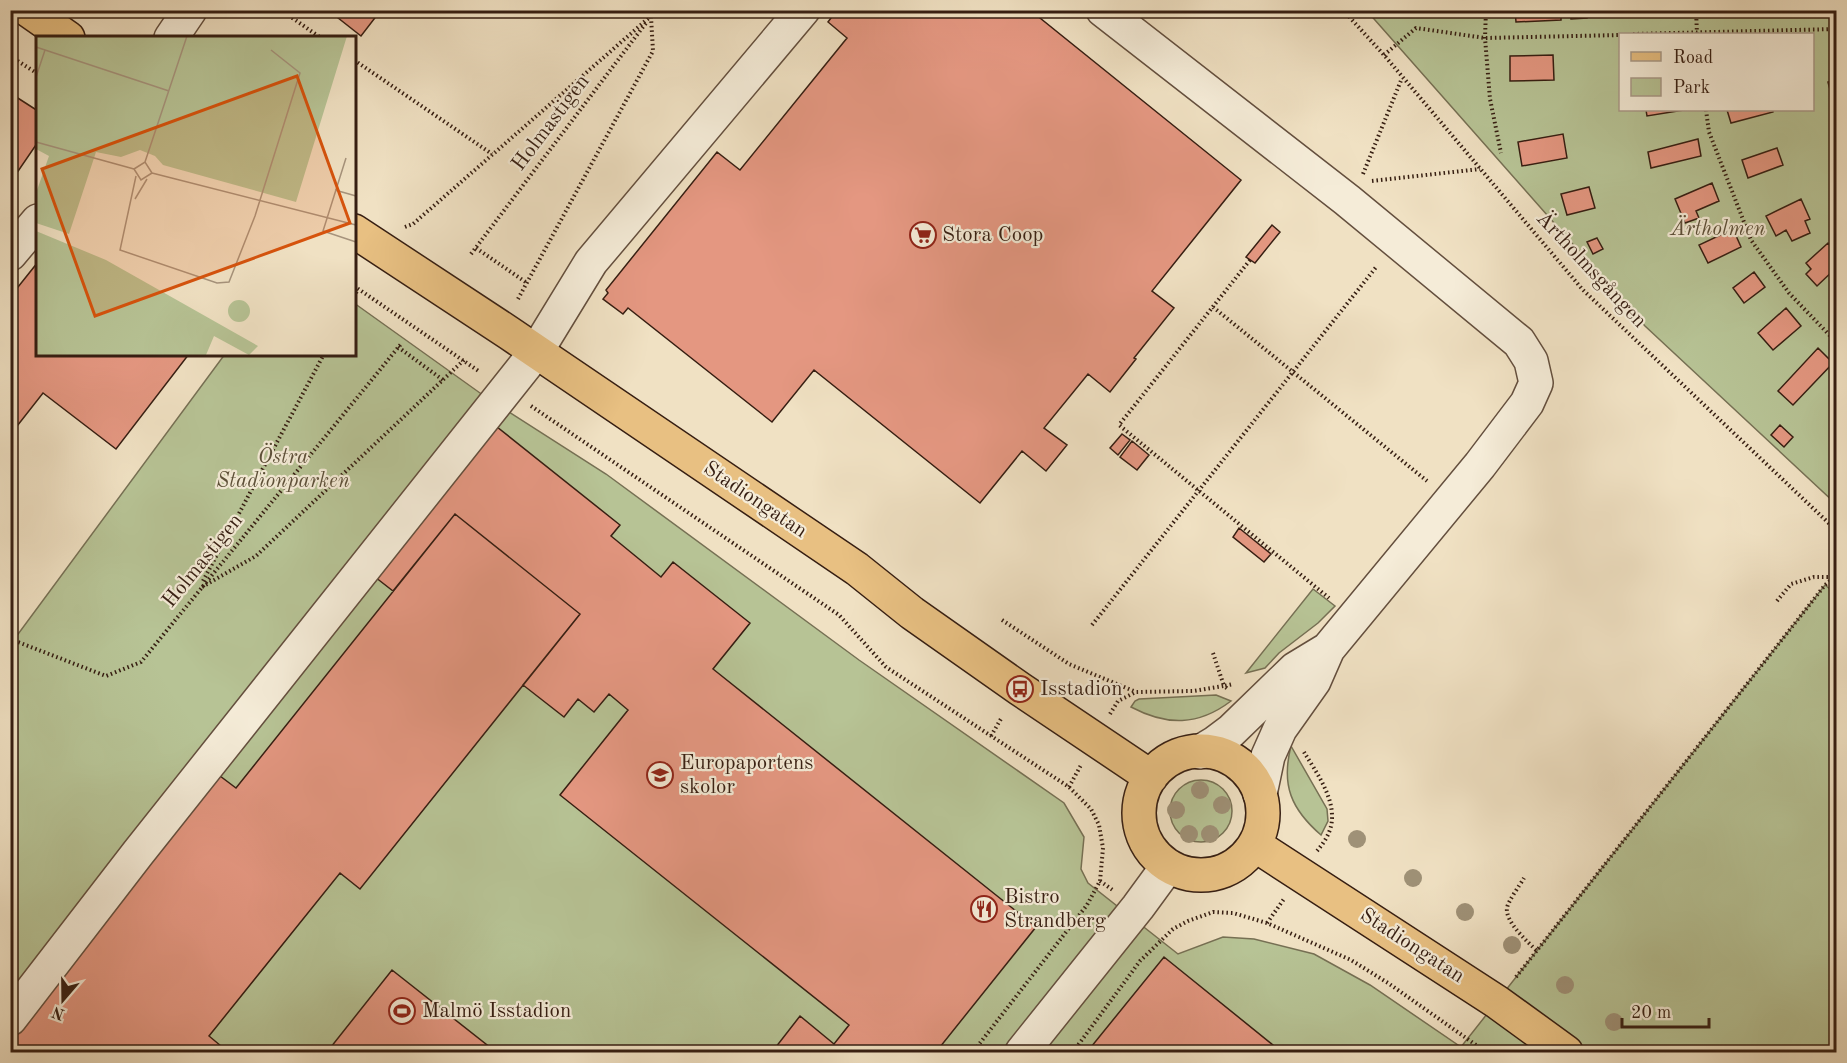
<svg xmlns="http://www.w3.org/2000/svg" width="1847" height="1063" viewBox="0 0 1847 1063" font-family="'Old Standard TT',serif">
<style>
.green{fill:#b7c395;stroke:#767054;stroke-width:1.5;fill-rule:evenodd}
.building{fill:#e49781;stroke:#361e12;stroke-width:1.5}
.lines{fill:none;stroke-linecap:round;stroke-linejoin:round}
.minor-casing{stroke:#644f3e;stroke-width:36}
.major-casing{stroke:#361e12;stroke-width:36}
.path{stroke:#361e12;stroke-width:4;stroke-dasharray:1.5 3;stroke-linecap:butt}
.minor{stroke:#f5ecd8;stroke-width:33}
.major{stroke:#e8c082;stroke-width:33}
.tree{fill:#9f9177}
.labels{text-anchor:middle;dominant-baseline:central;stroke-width:4.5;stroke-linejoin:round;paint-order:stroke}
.street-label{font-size:21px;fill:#361e12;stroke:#f5ecd8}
.park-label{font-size:21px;font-style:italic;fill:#5d5039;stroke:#f5ecd8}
.poi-label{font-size:21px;fill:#361e12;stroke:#f5ecd8;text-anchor:start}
.inset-road{fill:none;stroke:#a6937c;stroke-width:1.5}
.view{fill:#d6530d;fill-opacity:0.15;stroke:#d6530d;stroke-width:3}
.inset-edge{fill:none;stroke:#361e12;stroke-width:3}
</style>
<rect width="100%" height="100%" fill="#f0e1c3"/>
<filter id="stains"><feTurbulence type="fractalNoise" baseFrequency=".00333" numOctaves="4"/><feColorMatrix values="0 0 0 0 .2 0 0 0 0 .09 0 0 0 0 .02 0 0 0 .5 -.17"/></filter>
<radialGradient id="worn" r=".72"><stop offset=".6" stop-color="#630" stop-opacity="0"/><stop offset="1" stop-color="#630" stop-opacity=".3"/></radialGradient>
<path class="green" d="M1367,11H1836V504L1645,326ZM1620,34H1812V110H1620Z
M354,303L487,398L606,474L859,660L1064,803L1084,837L1081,869L1088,883L1178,954L1223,937L1254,939L1314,954L1370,985L1461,1047L1825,585L1836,594V1047L1832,1052H11L10,645L225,354H354Z
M1313,589L1335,606L1318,623L1279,653L1265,668L1246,673Z
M1216,695L1231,701C1198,726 1167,726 1131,707L1135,701L1139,699Z
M1291,746L1327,809L1328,821L1321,835C1291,809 1281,785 1291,746Z
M1170 811a31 31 0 1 1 62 0a31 31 0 1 1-62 0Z"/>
<path class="building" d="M328,10H381L361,36Z
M837,10H1030L1241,180L1152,291L1174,308L1134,358L1136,359L1110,392L1088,374L1044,428L1067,445L1046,471L1022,451L980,503L814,370L772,422L628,308L623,314L603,299L608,293L606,290L717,152L740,170L847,38L828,22Z
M1515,10H1561V20L1516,22Z
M1570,10H1586L1587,18L1571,19Z
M1648,10H1681V13L1648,14Z
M1712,10H1737V14L1712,13Z
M1553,55L1554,80L1510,81V56Z
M1836,80V100L1833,101L1828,82Z
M10,93L38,111V142L12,180L10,179Z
M1646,110H1684L1647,116Z
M1727,110H1773V112L1731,123Z
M1563,134L1567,158L1522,166L1518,142Z
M1698,139L1701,156L1651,168L1648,152Z
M1777,148L1783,165L1748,178L1742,160Z
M1712,183L1719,201L1696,211L1699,218L1685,223L1675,199Z
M1589,187L1595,208L1567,215L1561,194Z
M1801,199L1810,219L1805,221L1810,233L1792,241L1786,230L1776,236L1766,216Z
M1272,225L1280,232L1255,263L1246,257Z
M1733,229L1741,247L1708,263L1699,245Z
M1597,238L1603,249L1593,254L1587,242Z
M1828,243L1836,253V268L1817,286L1806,274L1811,269L1806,263Z
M38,262V354H189L116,449L43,393L10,435V297Z
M1754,272L1765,287L1744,303L1733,288Z
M1786,308L1801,326L1773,350L1758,333Z
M1818,348L1833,363L1793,405L1778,391Z
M487,419L620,525L611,536L661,577L673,562L750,623L713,669L1036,927L936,1052H772L800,1016L834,1044L849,1025L560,795L628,710L609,694L594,712L578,699L564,717L523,685L580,614L455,514L393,591L366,570Z
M1780,425L1793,437L1784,447L1771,435Z
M1122,434L1130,440L1118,455L1110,448Z
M1132,441L1149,455L1137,470L1120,457Z
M455,514L580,614L360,889L340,873L209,1036L221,1046L216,1052H10V1032L216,773L236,788Z
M1239,528L1271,554L1264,562L1233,537Z
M1164,957L1273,1045L1267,1052H1087Z
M392,970L496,1052H327Z"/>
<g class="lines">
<defs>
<path id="minor" d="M1103,10L1347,200L1519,342L1531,361L1536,383L1527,403L1480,465L1328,649L1314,681L1280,729L1268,756L1260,794
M171,38L190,10
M10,254L38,221
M1200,752L1215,743L1231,731L1295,669L1328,649
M10,1019L138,853L536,352L591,262L803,10
M1022,1052L1138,907L1168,866"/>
<path id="major" d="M28,10L68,38
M354,231L509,333L857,569L912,613L1020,689L1151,777
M1139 813a62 62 0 1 1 124 0a62 62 0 1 1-124 0Z
M1255,845L1497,1002L1566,1052"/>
</defs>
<use href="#minor" class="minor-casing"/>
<use href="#major" class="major-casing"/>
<path class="path" d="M281,10L321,38
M1343,10L1384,55L1583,290L1836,530
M1486,10L1485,38L1490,99L1501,153
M1696,10L1697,34
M1633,34L1836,29
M1384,55L1416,28L1485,38L1620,35
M10,56L38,74
M354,60L492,154
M1706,110L1709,132L1751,240L1789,293L1836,342
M1363,174L1402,78
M1372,181L1480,169
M405,227L413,224L651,16
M476,248L527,283
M471,254L646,23
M1250,260L1119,425L1329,598
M354,286L480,372
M354,297L358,289
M518,299L653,51L651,17
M1213,307L1427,481
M398,347L443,380
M531,406L839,615L886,667L1069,787L1091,809L1099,825L1103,848L1100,881L1087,905L973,1052
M203,581L324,354
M202,587L256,556L464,360
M1777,601L1791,584L1814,577H1835
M1002,620L1069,664L1136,692
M1092,625L1377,266
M10,639L106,676L141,662L401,344
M1213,653L1224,686L1233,684
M1110,714L1118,701L1136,692L1193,691L1224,686L1229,690
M991,736L1002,717
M1304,752C1316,772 1337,800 1331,826C1329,835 1323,844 1317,851
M1069,787L1081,765
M1524,878C1520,885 1508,901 1507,908C1505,922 1528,942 1537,951
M1100,881L1114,891
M1267,923L1284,899
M1516,977L1825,585L1836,576
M1073,1052L1140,961L1173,929L1188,921L1213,912L1233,913L1267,923L1351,960L1388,983L1486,1052"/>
<use href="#minor" class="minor"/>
<use href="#major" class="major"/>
</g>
<g class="tree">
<circle cx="1200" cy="790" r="9"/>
<circle cx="1222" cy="805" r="9"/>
<circle cx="1176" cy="810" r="9"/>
<circle cx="1189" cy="834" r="9"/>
<circle cx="1210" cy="834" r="9"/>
<circle cx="1357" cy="839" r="9"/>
<circle cx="1413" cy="878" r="9"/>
<circle cx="1465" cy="912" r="9"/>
<circle cx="1512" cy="945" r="9"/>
<circle cx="1565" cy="985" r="9"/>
<circle cx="1614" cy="1022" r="9"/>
</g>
<defs>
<symbol id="supermarket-ring" viewBox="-11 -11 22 22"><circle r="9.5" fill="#f5ecd8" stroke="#8f2418" stroke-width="1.5"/><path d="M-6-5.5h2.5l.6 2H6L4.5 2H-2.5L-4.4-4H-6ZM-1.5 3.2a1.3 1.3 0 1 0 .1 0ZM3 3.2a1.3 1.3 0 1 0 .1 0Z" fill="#8f2418"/></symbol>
<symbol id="bus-ring" viewBox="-11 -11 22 22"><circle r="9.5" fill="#f5ecd8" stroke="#8f2418" stroke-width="1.5"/><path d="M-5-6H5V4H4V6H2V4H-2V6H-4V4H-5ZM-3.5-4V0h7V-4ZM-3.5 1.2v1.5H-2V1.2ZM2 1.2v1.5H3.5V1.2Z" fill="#8f2418"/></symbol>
<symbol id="school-ring" viewBox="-11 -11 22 22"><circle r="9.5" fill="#f5ecd8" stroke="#8f2418" stroke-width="1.5"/><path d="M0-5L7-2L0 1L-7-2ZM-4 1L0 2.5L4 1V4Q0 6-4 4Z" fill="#8f2418"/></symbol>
<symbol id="restaurant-ring" viewBox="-11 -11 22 22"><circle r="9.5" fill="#f5ecd8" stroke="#8f2418" stroke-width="1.5"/><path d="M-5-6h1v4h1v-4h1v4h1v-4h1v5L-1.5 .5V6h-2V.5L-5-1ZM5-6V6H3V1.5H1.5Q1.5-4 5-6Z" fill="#8f2418"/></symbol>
<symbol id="stadium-ring" viewBox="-11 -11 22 22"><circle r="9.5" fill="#f5ecd8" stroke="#8f2418" stroke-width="1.5"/><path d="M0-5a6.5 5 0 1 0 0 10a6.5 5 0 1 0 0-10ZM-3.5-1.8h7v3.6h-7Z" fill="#8f2418"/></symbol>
</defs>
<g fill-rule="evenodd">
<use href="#supermarket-ring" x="908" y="220" width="30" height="30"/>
<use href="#bus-ring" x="1005" y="674" width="30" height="30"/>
<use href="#school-ring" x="645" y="760" width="30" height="30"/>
<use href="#restaurant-ring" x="969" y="894" width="30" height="30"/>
<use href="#stadium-ring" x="387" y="996" width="30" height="30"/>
</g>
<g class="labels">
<g class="street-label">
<text transform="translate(551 123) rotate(-53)">Holmastigen</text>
<text transform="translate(1591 270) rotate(47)">Ärtholmsgången</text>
<text transform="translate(755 500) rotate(34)">Stadiongatan</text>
<text transform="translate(203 561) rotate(-51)">Holmastigen</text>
<text transform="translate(1412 946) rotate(33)">Stadiongatan</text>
</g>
<g class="park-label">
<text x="1718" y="229">Ärtholmen</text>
<text x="283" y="457">Östra<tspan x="283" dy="24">Stadionparken</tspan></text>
</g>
<g class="poi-label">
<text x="942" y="235">Stora Coop</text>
<text x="1040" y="689">Isstadion</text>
<text x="680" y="763">Europaportens<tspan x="680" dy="24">skolor</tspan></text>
<text x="1004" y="897">Bistro<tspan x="1004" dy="24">Strandberg</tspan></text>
<text x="422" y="1011">Malmö Isstadion</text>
</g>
</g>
<g transform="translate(36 36)">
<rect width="320" height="320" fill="#f0e1c3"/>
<path d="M0,0H311L260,166L127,129L119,120L104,114L85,121L60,116L33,198L0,187V157L13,120L0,113ZM0,195L70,224L222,310L213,319L178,300L170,319H0ZM192 275a11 11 0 1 1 22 0a11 11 0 1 1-22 0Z" fill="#b7c395"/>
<path class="inset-road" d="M0,11L133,55M0,41L9,14M0,106L98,133M310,122L287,195L320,206M109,126L151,0M98,133L109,126L116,137M98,133L105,144L116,137M116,137L320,189M100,140L84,214L181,247L193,246L219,180L264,37L235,14M299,154L320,160M99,163L111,143"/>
<path class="view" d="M261,40L314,187L59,280L6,133Z"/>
<rect width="320" height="320" class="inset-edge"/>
</g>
<rect width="1847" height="1063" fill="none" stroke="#f0e1c3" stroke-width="36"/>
<rect x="12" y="12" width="1823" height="1039" fill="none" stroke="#361e12" stroke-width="3"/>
<rect x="18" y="18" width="1811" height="1027" fill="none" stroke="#361e12" stroke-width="1.5"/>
<rect x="1619" y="33" width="195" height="78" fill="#f5ecd8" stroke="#a99a89" stroke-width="1.5"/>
<rect x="1631" y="52" width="30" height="9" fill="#e8c082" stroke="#a99a89" stroke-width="1.5"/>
<text x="1673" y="63" font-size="18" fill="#361e12">Road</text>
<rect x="1631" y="78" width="30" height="18" fill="#b7c395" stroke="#a99a89" stroke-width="1.5"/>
<text x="1673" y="93" font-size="18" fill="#361e12">Park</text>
<g transform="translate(63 1000) rotate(200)" stroke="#f5ecd8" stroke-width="4.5" paint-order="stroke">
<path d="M0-4.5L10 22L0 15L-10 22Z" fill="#361e12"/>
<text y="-9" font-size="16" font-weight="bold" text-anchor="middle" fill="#361e12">N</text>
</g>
<path d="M1622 1018v9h87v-9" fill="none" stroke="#361e12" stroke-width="3"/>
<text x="1631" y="1018" font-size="18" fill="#361e12" stroke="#f5ecd8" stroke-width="4.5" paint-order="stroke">20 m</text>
<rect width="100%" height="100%" filter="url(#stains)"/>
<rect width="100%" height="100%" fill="url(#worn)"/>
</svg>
